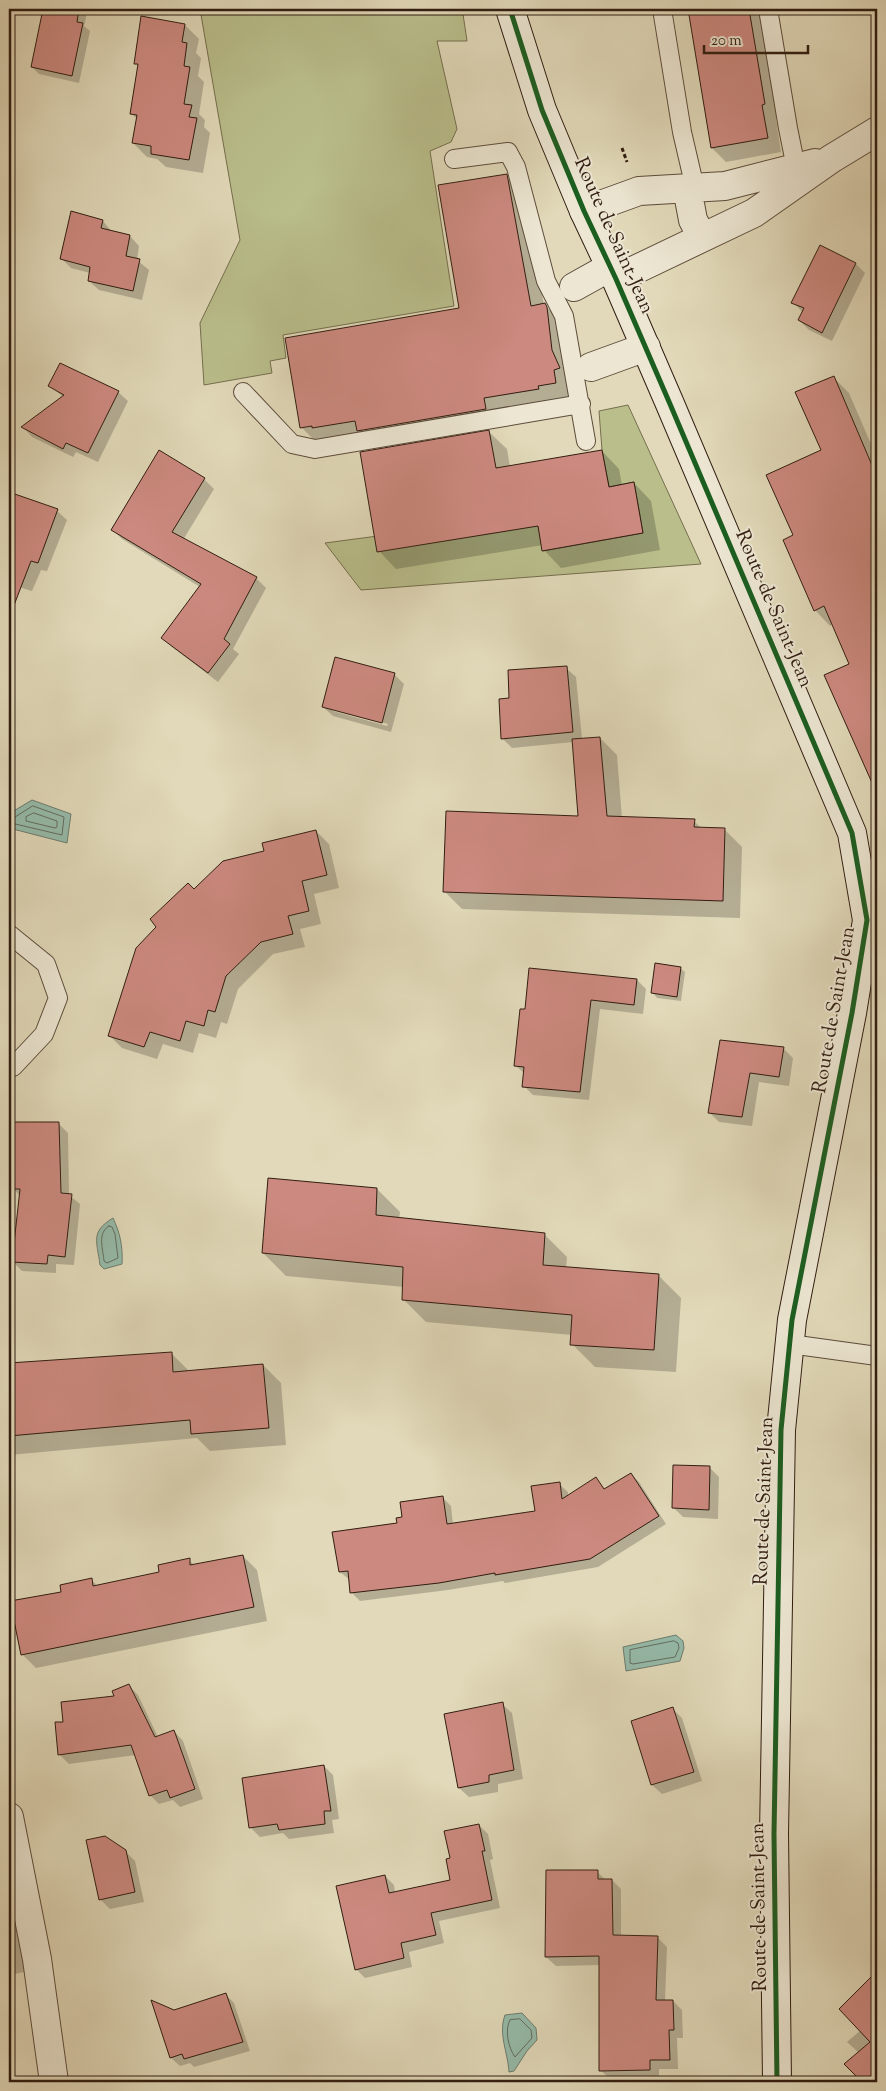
<svg xmlns="http://www.w3.org/2000/svg" width="886" height="2091" viewBox="0 0 886 2091" font-family="'Sorts Mill Goudy',serif">
<style>
.green{fill:#b9be8b;stroke:#756e4e}
.water{fill:#95bbaa;stroke:#6d7c6d}
.shadow{fill:#0003;fill-rule:evenodd}
.lines{fill:none;stroke-linecap:round;stroke-linejoin:round}
.shore{stroke:#636c5e;stroke-width:1}
.building{fill:#cc897f;stroke:#311d11}
.lane-casing{stroke:#5d4c3b;stroke-width:20}
.street-casing{stroke:#5d4c3b;stroke-width:30}
.secondary-casing{stroke:#311d11;stroke-width:30}
.path{stroke:#311d11;stroke-width:3;stroke-dasharray:4 2.5;stroke-linecap:butt}
.lane{stroke:#ece6d2;stroke-width:18}
.street{stroke:#ece6d2;stroke-width:28}
.secondary{stroke:#ece6d2;stroke-width:28}
.cycleway-casing{stroke:#ece6d2;stroke-width:8}
.cycleway{stroke:#1b5e20;stroke-width:5}
.labels{text-anchor:middle;dominant-baseline:central;stroke-width:4;stroke-linejoin:round;paint-order:stroke}
.street-label{font-size:20px;fill:#311d11;stroke:#ece6d2}
</style>
<rect width="100%" height="100%" fill="#e1d9b9"/>
<filter id="stains"><feTurbulence type="fractalNoise" baseFrequency=".004" numOctaves="4"/><feColorMatrix values="0 0 0 0 .2 0 0 0 0 .09 0 0 0 0 .02 0 0 0 .5 -.17"/></filter>
<radialGradient id="worn" r=".72"><stop offset=".6" stop-color="#630" stop-opacity="0"/><stop offset="1" stop-color="#630" stop-opacity=".3"/></radialGradient>
<path class="green" d="M200,9H433L463,14L467,41H437L457,129L451,142L430,151L454,306L283,335L286,358L270,361L272,373L204,385L200,323L240,240Z
M628,405L701,564L361,590L325,543L536,515L543,551L643,533L634,482L609,487L602,450L599,411Z"/>
<path class="water" d="M32,800L71,814L67,843L9,828L12,812Z
M113,1218C120,1233 123,1246 122,1264L104,1269L100,1265C97,1241 90,1232 113,1218Z
M676,1635L683,1641L684,1648L680,1661L626,1671L623,1647Z
M522,2013L536,2028L537,2040L527,2051L514,2071L509,2072C508,2053 498,2034 505,2015Z"/>
<path class="shadow" d="M35,9H88L84,26L90,31L79,83L39,74L32,67L44,10Z
M689,9H760L778,118L776,119L781,152L726,162L712,148Z
M185,25L199,39L196,53L201,58L198,76L204,82L199,114L205,120L204,127L210,133L203,173L166,167L157,159L147,157L133,143L137,119L131,113L139,66L135,63Z
M506,175L523,192L544,305L562,321L572,400L318,444L301,427L461,309Z
M103,221L112,232L130,236L139,246L137,260L149,270L142,300L99,290L89,281L90,273L71,268L61,258Z
M820,247L856,264L865,273L832,341L809,330L799,320L803,313L793,302Z
M833,377L849,393L874,451L877,450V791L826,676L850,665L833,624L830,626L815,610L795,536L823,451Z
M50,386L118,392L128,401L98,462L76,452L73,457L32,437L23,427L63,397Z
M489,432L507,449L510,467L602,451L619,469L622,485L634,483L651,501L660,550L561,568L544,550L543,545L396,569L379,551Z
M159,452L204,479L214,489L183,540L256,578L266,588L233,649L239,654L218,682L172,647L163,638L200,587L122,539L113,530Z
M14,495L57,511L67,520L47,571L41,570L32,591L9,584V510Z
M566,668L576,677L582,739L600,738L617,755L622,818L694,821L702,829L725,830L742,847L740,918L462,909L445,892L579,817L573,742L512,748L502,738L510,699Z
M394,674L404,684L391,732L333,716L323,707ZM333,709L388,724L387,726L333,711Z
M316,831L329,844L339,888L314,894L321,924L300,929L305,947L273,954L238,989L227,1024L221,1022L216,1038L199,1033L193,1053L163,1044L157,1059L122,1048L110,1036L194,891L266,852Z
M680,968L685,972L681,1001L657,998L653,993Z
M637,980L646,989L643,1014L600,1009L589,1100L533,1095L524,1086L525,1074L516,1066L521,1010Z
M721,1041L783,1048L793,1058L789,1086L759,1082L752,1126L719,1122L710,1113Z
M9,1123L59,1124L68,1133L69,1195L80,1204L74,1265L56,1264V1273L22,1271L13,1262L20,1196L13,1188L14,1180L9,1179Z
M377,1189L400,1212L399,1219L544,1234L567,1257L566,1268L658,1275L681,1298L676,1372L595,1367L572,1344V1335L426,1322L403,1299L404,1287L286,1276L263,1253Z
M171,1353L190,1372L263,1365L281,1383L286,1445L210,1451L197,1438L9,1455V1365Z
M710,1468L719,1477L718,1519L683,1517L673,1507Z
M631,1474L639,1482L666,1524L598,1567L505,1583L503,1581L448,1590L360,1601L351,1592L350,1580L340,1572L399,1524L404,1518L442,1497L451,1506L453,1524L536,1512L559,1484L568,1492V1497L596,1479L606,1490Z
M243,1556L257,1570L267,1621L36,1668L22,1654L91,1580L98,1586L161,1573L189,1560L195,1566Z
M129,1686L138,1695L158,1737L174,1731L183,1741L203,1799L180,1807L173,1800L159,1804L150,1795L136,1755L69,1764L59,1754L64,1723L116,1697Z
M502,1704L512,1713L523,1779L498,1784V1792L469,1797L459,1788Z
M673,1709L682,1718L702,1781L662,1794L652,1785L633,1722Z
M324,1766L333,1775L339,1819L332,1820L334,1833L289,1839L283,1833L260,1837L251,1828L243,1779Z
M479,1825L488,1834L493,1859L490,1860L500,1908L439,1921L444,1943L409,1952L412,1967L365,1978L356,1969L385,1876L394,1885L395,1893L452,1881Z
M125,1851L135,1861L144,1902L110,1909L100,1899Z
M597,1872L606,1880H612L621,1889V1937L658,1938L667,1947L665,2001H673L682,2010L683,2038H677L678,2069H659V2079H610L600,2070V1965L556,1966L546,1957Z
M9,1914H11L21,1923L30,1971L9,1975Z
M872,1978L877,1983V2082H850L857,2075L859,2053L847,2042L861,2030Z
M225,1994L234,2003L250,2051L194,2067L190,2063L180,2066L171,2058L153,2003L174,2011Z"/>
<g class="lines">
<path class="shore" d="M33,806L64,817L62,835L11,823V820Z
M34,813L57,821V827L55,828L26,821V817Z
M109,1226L112,1227L115,1234L118,1258L107,1263L104,1261C103,1249 97,1233 109,1226Z
M674,1641L678,1643L679,1648L675,1657L633,1664L630,1663V1650Z
M520,2019L531,2030L532,2038L515,2057C509,2049 504,2030 510,2020Z"/>
</g>
<path class="building" d="M43,9H79L77,22L83,23L72,76L31,67Z
M688,9H749L765,104L762,105L768,138L711,148Z
M141,16L185,24L182,42L187,43L184,66L190,67L184,104L192,105L189,117L197,118L189,160L151,154V146L132,143L137,115L130,114L138,64H134Z
M507,174L531,306L545,303L547,307L552,350L560,368L554,370L556,383L538,386L539,389L484,398L486,409L357,431L355,421L312,428V426L300,428L285,338L459,308L438,185Z
M71,211L103,220L101,228L130,235L126,256L140,259L133,291L88,281L90,267L60,259Z
M820,245L856,263L822,333L798,320L804,308L791,303Z
M60,363L119,391L88,453L66,443L63,449L21,427L64,395L48,386Z
M834,376L877,477V794L824,675L849,664L824,606L814,611L783,540L793,535L766,475L821,450L795,392Z
M489,430L496,468L602,450L609,487L634,482L643,533L542,551L538,526L377,552L360,452Z
M159,450L205,478L172,532L257,577L224,639L230,644L208,673L161,638L201,584L111,530Z
M9,492L58,509L38,563L31,561L11,613L9,612Z
M335,657L395,673L382,723L322,707Z
M567,666L573,732L501,739L499,699L509,698L508,670Z
M600,737L607,816L695,819L694,827L725,828L723,901L443,892L446,811L578,816L572,739Z
M316,830L327,875L302,881L309,911L288,916L293,934L261,942L226,976L215,1012L208,1010L204,1026L186,1021L180,1041L150,1032L144,1047L108,1036L136,948L156,927L150,919L188,883L194,889L223,861L264,851L262,843Z
M655,963L681,967L677,997L651,993Z
M529,968L637,979L634,1005L591,1000L580,1092L522,1087L524,1067L514,1066L520,1009H525Z
M720,1040L784,1047L779,1077L750,1073L742,1117L708,1113Z
M9,1122H59L61,1193L72,1194L65,1257L48,1255L47,1264L12,1262L20,1189H12L14,1173L9,1172Z
M268,1178L377,1188L376,1215L545,1233L543,1265L659,1274L654,1350L570,1345L572,1315L402,1300L403,1267L262,1253Z
M172,1352L173,1372L263,1364L269,1428L191,1434L190,1420L9,1436V1363Z
M673,1465L710,1466L709,1510L672,1508Z
M631,1473L659,1516L590,1559L495,1575V1573L439,1583L350,1593L348,1571L339,1572L332,1532L397,1523L396,1518L402,1517L400,1502L443,1496L447,1524L535,1511L531,1486L560,1482L562,1499L596,1477L604,1489Z
M243,1555L254,1607L21,1655L10,1601L61,1592L60,1585L92,1578L93,1586L159,1572L158,1565L190,1558V1565Z
M129,1684L155,1737L174,1730L195,1789L170,1798L167,1790L149,1796L131,1745L58,1755L55,1722H63L61,1702L114,1696L112,1691Z
M503,1702L514,1770L489,1775V1782L458,1788L444,1714Z
M673,1707L694,1772L651,1785L631,1721Z
M324,1765L331,1811H324L325,1824L279,1830L277,1824L249,1828L242,1778Z
M479,1824L485,1851H482L492,1900L431,1913L436,1935L401,1943L404,1958L355,1970L336,1886L385,1875L389,1893L450,1880L446,1859L450,1858L444,1831Z
M105,1836L126,1850L135,1892L99,1900L86,1840Z
M546,1870H598V1879H612L613,1935L658,1936L656,2000H673L674,2030H669L670,2060H650V2070L599,2071V1956L545,1957Z
M877,1971V2082H862L844,2064L870,2042L839,2009Z
M226,1993L243,2042L184,2059L182,2054L170,2058L151,2000L174,2010Z"/>
<g class="lines">
<defs>
<path id="lane" d="M662,9L682,132L695,188
M768,9L788,128L796,168
M454,159L508,152L516,167L546,281L564,316L586,441
M243,392L292,444L315,449L581,404
M9,934L46,964L58,998L44,1034L13,1067
M790,1344L877,1356"/>
<path id="street" d="M687,188L693,220L702,237
M584,211L639,191L725,186L815,163
M616,279L754,213L831,159L877,131
M574,287L610,267
M591,367L646,347
M9,1817L37,1959L54,2082"/>
<path id="secondary" d="M510,9L542,110L584,211L616,279L670,404L852,833L867,920L852,1013L792,1320L781,1430L774,1834L777,2082"/>
</defs>
<use href="#lane" class="lane-casing"/>
<use href="#street" class="street-casing"/>
<use href="#secondary" class="secondary-casing"/>
<path class="path" d="M622,148L627,162"/>
<use href="#lane" class="lane"/>
<use href="#street" class="street"/>
<use href="#secondary" class="secondary"/>
<defs>
<path id="cycleway" d="M510,9L542,110L584,211L616,279L670,404L852,833L867,920L852,1013L792,1320L781,1430L774,1834L777,2082"/>
</defs>
<use href="#cycleway" class="cycleway-casing"/>
<use href="#cycleway" class="cycleway"/>
</g>
<g class="labels">
<g class="street-label">
<text transform="translate(613 236) rotate(66)">Route de Saint-Jean</text>
<text transform="translate(773 609) rotate(67)">Route de Saint-Jean</text>
<text transform="translate(835 1010) rotate(-80)">Route de Saint-Jean</text>
<text transform="translate(765 1501) rotate(-88)">Route de Saint-Jean</text>
<text transform="translate(760 1907) rotate(-91)">Route de Saint-Jean</text>
</g>
</g>
<rect width="886" height="2091" fill="none" stroke="#e1d9b9" stroke-width="30"/>
<rect x="10" y="10" width="866" height="2071" fill="none" stroke="#311d11" stroke-width="2.5"/>
<rect x="15" y="15" width="856" height="2061" fill="none" stroke="#311d11"/>
<path d="M704 45v8h104v-8" fill="none" stroke="#311d11" stroke-width="2.5"/>
<text x="711" y="45" font-size="15" fill="#311d11" stroke="#ece6d2" stroke-width="4" paint-order="stroke">20 m</text>
<rect width="100%" height="100%" filter="url(#stains)"/>
<rect width="100%" height="100%" fill="url(#worn)"/>
</svg>
